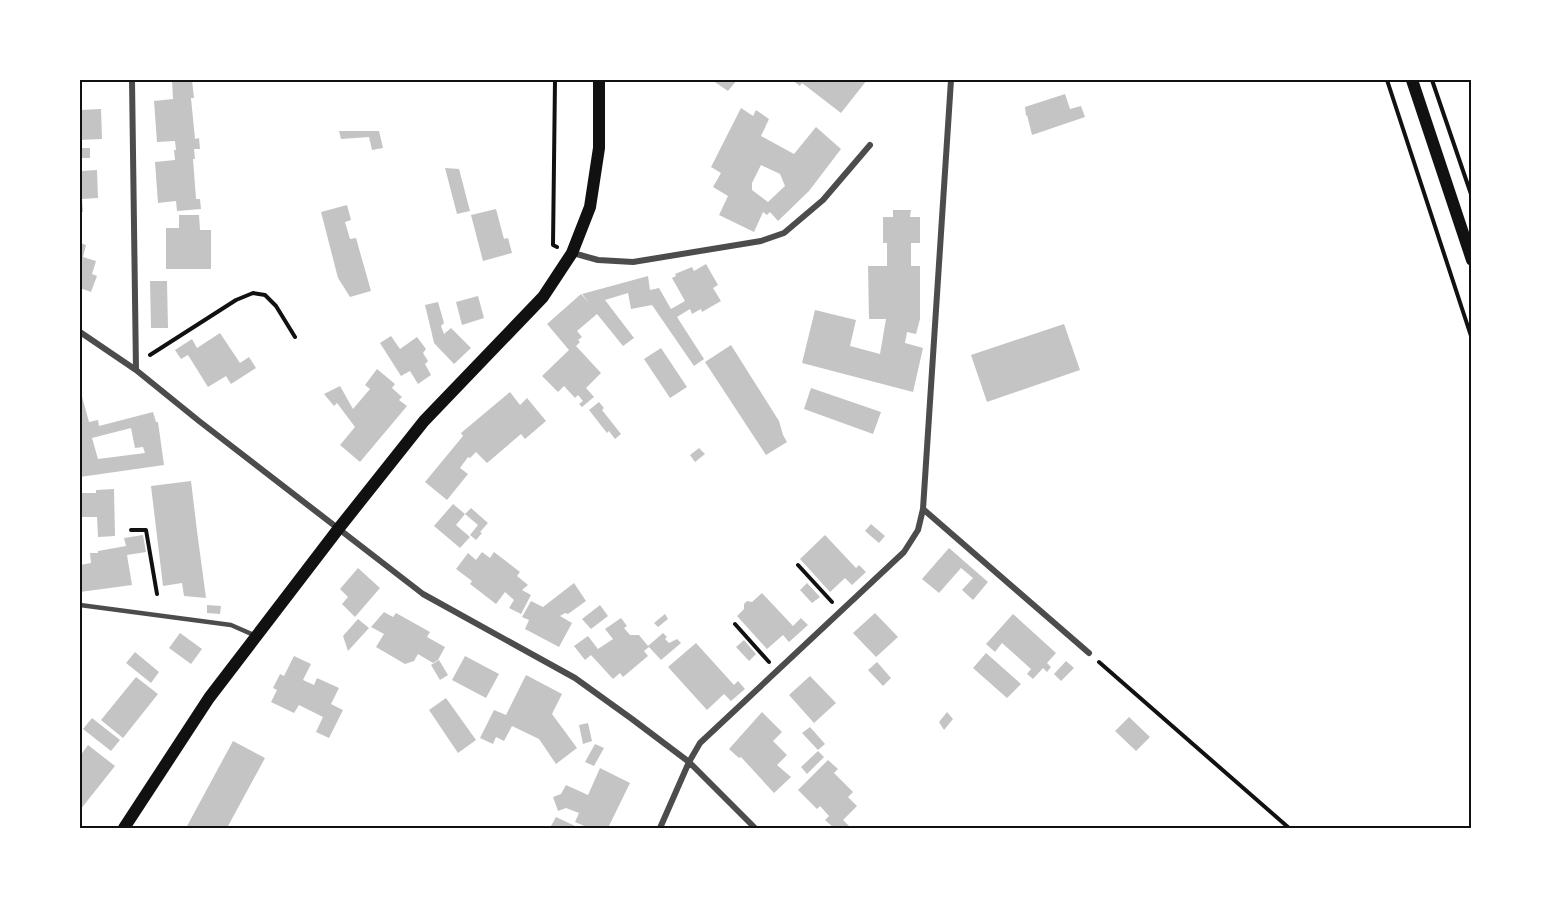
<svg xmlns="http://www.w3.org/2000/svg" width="1551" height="908" viewBox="0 0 1551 908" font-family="'Noto Sans',sans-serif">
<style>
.building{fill:#c4c4c4;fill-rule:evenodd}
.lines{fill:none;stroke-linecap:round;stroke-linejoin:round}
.path{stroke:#111;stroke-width:4}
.service{stroke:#4c4c4c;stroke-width:4.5}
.minor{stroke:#4c4c4c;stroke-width:6}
.secondary{stroke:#111;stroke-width:12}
.neatline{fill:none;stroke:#111;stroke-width:2}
</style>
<rect width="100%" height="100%" fill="#fff"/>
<path class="building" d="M172,80H192L194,98H191L195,139L199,138L200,149H194L195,159H193L196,199H200L201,209L177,211L176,201L158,203L155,162L175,160L174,150H176L175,141L157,142L154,101L173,99Z
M712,80H737L728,91Z
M792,80H867L841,113L802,83L800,86Z
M1065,94L1070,109L1081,106L1085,117L1032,135L1027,115L1026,116L1025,107Z
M741,108L753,116L756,110L769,119L761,136L794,154L816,127L841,149L809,191L778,221L770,212L767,215L763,212L754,232L719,215L728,196L713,187L721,173L711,167ZM761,165L780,174L785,186L768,202L752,190V183Z
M101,109L102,139L80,140V110Z
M339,131H379L383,148L372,150L369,137L341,139Z
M80,148H90V158H80Z
M445,168L459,169L470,211L457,214Z
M97,170L98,198L82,199L83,212H80V171Z
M347,205L351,220L345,222L350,239L356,238L371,291L350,297L338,278L321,212Z
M496,209L504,239L508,238L512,253L483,261L471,215Z
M893,210H911L910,217H920V243H911V266H920V319L916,334L907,332L905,343L923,348L913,392L802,363L815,310L856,320L850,346L880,354L886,319H869L868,266H887V243H883V217H893Z
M179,215H199L200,230H211V269H166V228H179Z
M80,243L86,245L83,257L96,261L92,274L97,276L91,292L80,288Z
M706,264L718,285L713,288L721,301L702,312L701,309L692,314L690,309L677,317L704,359L694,366L652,305L631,309L628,293L605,300L634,338L623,346L597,314L577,331L582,337L578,340L580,342L576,346L601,373L586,388L594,397L582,407L579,404L583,401L578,395L575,398L564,386L558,392L542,376L569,350L547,324L581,294L590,304L582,294L648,276L650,290L659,288L671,309L685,301L672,278L676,276L675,274L692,267L694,271Z
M150,281H167L168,328H151Z
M478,296L484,318L462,325L456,302Z
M438,302L444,323L441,326L444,334L451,328L471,348L454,364L434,343L431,330L425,305Z
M1064,324L1080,370L987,402L971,355Z
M220,333L240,363L249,357L256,368L231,384L226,376L208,387L188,355L181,359L175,350L192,339L197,348Z
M391,336L400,349L417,337L426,349L423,353L428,361L425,364L431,375L418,384L410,371L401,376L380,343Z
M731,345L779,421L783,435L787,442L766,455L705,362Z
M661,348L687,387L670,398L644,359Z
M377,369L395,384L392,388L402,397L399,400L407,406L360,462L340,445L355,427L337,403L334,406L324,394L340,386L353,409L370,389L365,385Z
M811,388L881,412L873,434L804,409Z
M80,389L89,422L98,420L99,426L153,412L156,422H158L164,465L80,477ZM131,428L135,448L143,447L145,453L98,459L92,438Z
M510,392L520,405L527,398L546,421L525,439L521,434L487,463L476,452L470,458L468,457L460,468L468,474L447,500L425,482L463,436L461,433Z
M599,402L604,408L602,410L621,434L615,439L609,431L607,433L589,410Z
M699,448L705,454L695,462L690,455Z
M191,481L197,531L206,598L184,596L182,583L163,586L151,486Z
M114,489L115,536L98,537L97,517H80V493H96V490Z
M453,504L465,514L456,525L470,537L460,548L434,526Z
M471,508L488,523L480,532L482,533L476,540L470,535L478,525L465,514Z
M871,524L885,536L879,543L865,531Z
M143,535L146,552L127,555L132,585L80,592V565L91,563L90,553H98V551L126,546L124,538Z
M825,535L856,568L859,565L866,572L852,585L845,578L830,592L800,559Z
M949,548L988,582L973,600L962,590L973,578L961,568L939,593L922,579Z
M482,552L490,558L494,552L520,572L517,576L528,585L522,590L531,595L521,614L509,608L514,600L505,592L496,604L470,584L472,581L456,569L468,553L476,560Z
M358,568L380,588L355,617L342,604L348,597L340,589Z
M574,583L586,601L568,614L565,613L560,616L572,623L559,647L525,629L529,620L522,617L531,601L543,607Z
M807,583L820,597L812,603L800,590Z
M762,593L793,626L801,618L808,625L789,642L783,635L767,649L737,616L744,609V604L747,601L752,602Z
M207,605L221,606L220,614L207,613Z
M600,605L608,616L591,629L582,619Z
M384,612L393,617L396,613L430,632L427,637L445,647L438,660L433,663L418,654L414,661L405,664L376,647L384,634L371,627Z
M875,613L898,637L876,657L853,633Z
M665,614L668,619L658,627L654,623Z
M1013,614L1056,653L1047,663L1051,667L1047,672L1043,668L1033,679L1027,674L1031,669L1002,643L995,652L986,644Z
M621,618L627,626L624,628L630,635H639L648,646L663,633L667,637L665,639L669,643L677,639L681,643L661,660L649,647L644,651L648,656L623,677L620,673L613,679L591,655L585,660L574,646L588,636L598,649L613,639L605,629Z
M358,619L369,628L348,651L343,636Z
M180,633L202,649L191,664L169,648Z
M744,640L756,654L749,661L736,647Z
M696,643L734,685L738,681L745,689L731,701L724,694L707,710L668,667Z
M135,652L159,672L151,683L126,663Z
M986,653L1021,684L1007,698L973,668Z
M294,656L311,664L303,680L314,685L317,678L339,688L331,704L343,710L329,738L316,732L323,717L299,705L294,713L271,702L277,690L273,688L280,674L284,676Z
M465,656L499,674L486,698L452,680Z
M439,660L448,675L440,680L431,665Z
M1066,661L1074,668L1061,681L1054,674Z
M877,662L891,678L883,686L868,670Z
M526,675L562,694L552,714L577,748L556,764L539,739L512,726L504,741L496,737L493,744L480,738L494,710L506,715Z
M810,676L836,703L814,723L789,695Z
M136,677L158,694L123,738L101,720Z
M446,698L476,740L458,753L429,710Z
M762,712L782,732L773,741L787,755L777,765L791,777L774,793L741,757L739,758L729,749Z
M947,712L953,719L944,730L939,722Z
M1129,717L1150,737L1136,751L1115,731Z
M92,718L120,740L111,751L83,729Z
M588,723L592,741L583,744L579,725Z
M810,727L825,744L818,750L802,733Z
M233,741L265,758L227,828H186Z
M595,744L604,748L594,766L585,762Z
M88,745L115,766L80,810V756Z
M818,751L824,757L807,774L801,767Z
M828,760L838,769L834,773L853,792L848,797L857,806L843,820L851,828H834L825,820L829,816L820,806L817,809L798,790Z
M600,768L630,783L608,828H589L575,822L579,813L566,808L558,811L553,797L561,794L566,785L588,795Z
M556,817L575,826L574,828H556L551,826Z"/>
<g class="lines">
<path class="path" d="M555,80L553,245L557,247
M1387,80L1472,339
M1432,80L1472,197
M150,355L236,300L253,293L265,295L276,306L295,337
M131,530H146L157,594
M798,565L832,602
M735,624L769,662
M1099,662L1289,828"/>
<path class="service" d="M80,605L231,625L256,636"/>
<path class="minor" d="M132,80L136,370L199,421L423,594L575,678L632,719L689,762L755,828
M573,253L598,260L633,262L761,241L784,233L823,200L870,145
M80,332L136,370
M923,509L1089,653
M660,828L689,762L700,743L904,552L918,530L923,509L951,80"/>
<path class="secondary" d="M1412,80L1472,260
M124,828L209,698L339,528L424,421L543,297L572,253L590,207L599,148V80"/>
</g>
<rect width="1551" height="908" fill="none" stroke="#ffffff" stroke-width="162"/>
<rect x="81" y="81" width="1389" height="746" class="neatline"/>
</svg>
